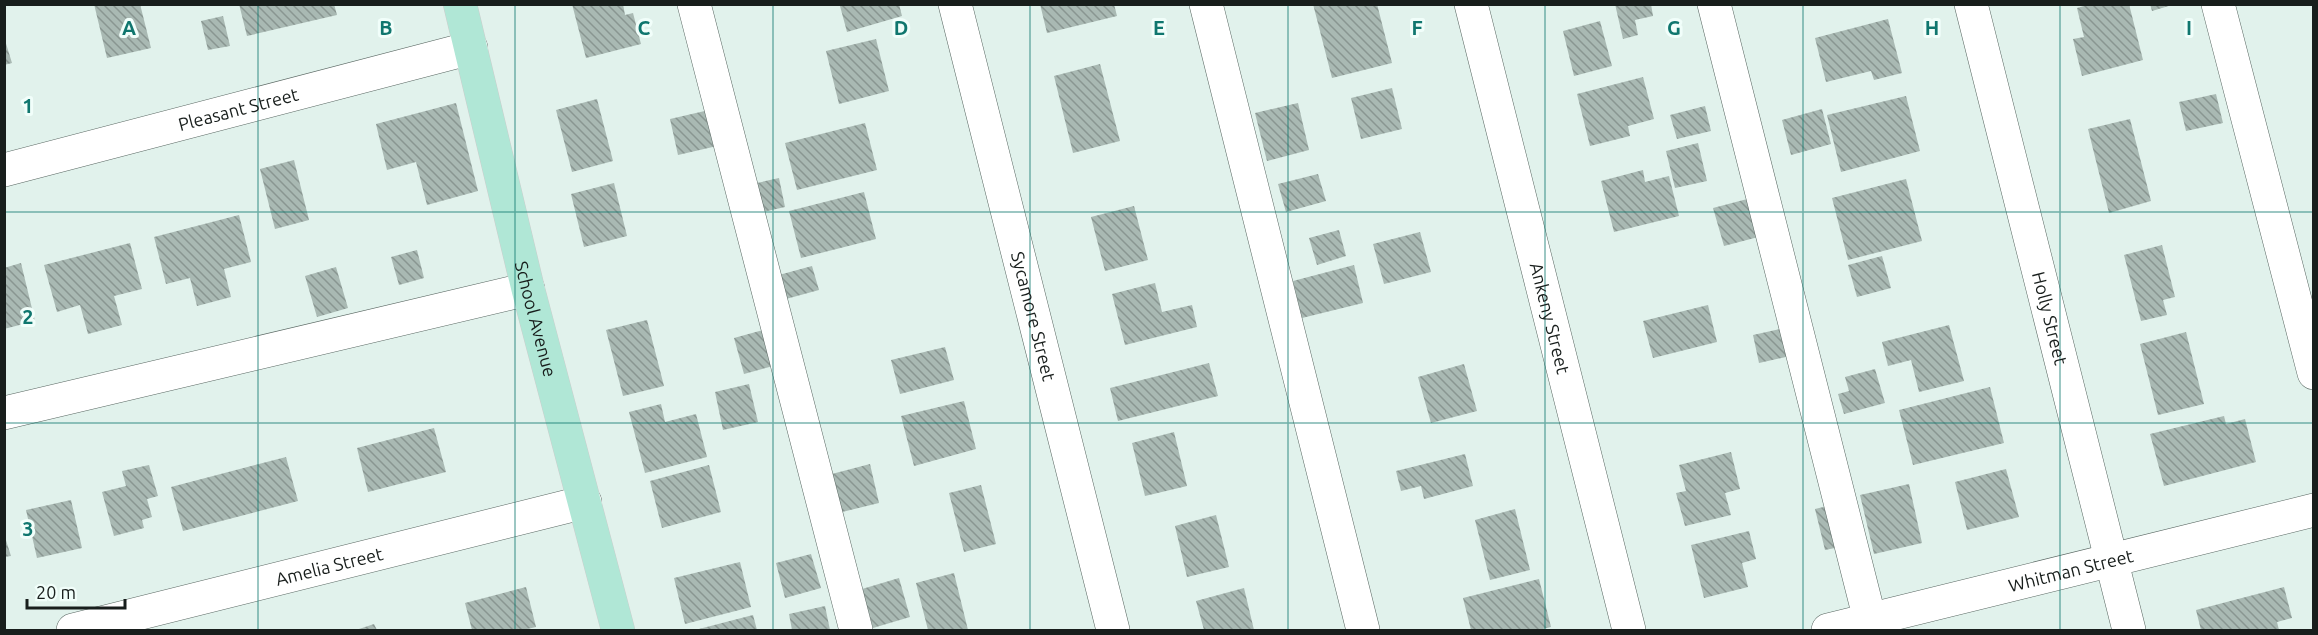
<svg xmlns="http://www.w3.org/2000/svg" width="2318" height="635" viewBox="0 0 2318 635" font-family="Ubuntu,sans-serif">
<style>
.building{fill:url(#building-back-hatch)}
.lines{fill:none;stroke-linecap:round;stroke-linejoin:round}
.minor-casing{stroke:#596762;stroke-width:34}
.major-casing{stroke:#cccecd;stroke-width:34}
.minor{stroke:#fff;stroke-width:33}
.major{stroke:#b0e7d6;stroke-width:33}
.grid{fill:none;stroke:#0f766e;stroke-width:1.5;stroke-opacity:0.55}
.labels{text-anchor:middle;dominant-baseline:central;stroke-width:6;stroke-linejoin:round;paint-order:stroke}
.street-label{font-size:18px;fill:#181e1c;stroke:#f1fefa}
.grid-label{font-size:20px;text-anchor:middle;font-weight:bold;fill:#0f766e;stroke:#f1fefa;stroke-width:6;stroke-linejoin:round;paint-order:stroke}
</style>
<defs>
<pattern id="building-back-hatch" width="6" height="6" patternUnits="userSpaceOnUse" patternTransform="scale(1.5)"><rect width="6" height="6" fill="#a9b9b3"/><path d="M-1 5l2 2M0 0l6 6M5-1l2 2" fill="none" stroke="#899691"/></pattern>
</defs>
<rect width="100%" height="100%" fill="#e1f2ec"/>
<path class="building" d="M94,4H140L151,48L107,58Z
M239,4H334L337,15L247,36Z
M572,4H623L625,15L633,13L641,44L586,58Z
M845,4H899L902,16L847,32L840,6Z
M1040,4H1114L1117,16L1047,33Z
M1313,4H1377L1392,63L1332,78Z
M1615,4H1651L1653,16L1635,20L1638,35L1623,39Z
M2091,4H2129L2143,60L2082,76L2073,39L2084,37L2077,8Z
M2150,4H2172V5L2152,11Z
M223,16L230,46L208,50L201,21Z
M1888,19L1902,73L1874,80L1871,71L1826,82L1815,38Z
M1600,21L1612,66L1574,76L1563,31Z
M4,37L12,63L4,65Z
M876,39L889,91L839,104L826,51Z
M1100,64L1120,141L1073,153L1054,76Z
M1643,77L1654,119L1628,126L1630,136L1590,146L1577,94Z
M1392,88L1402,129L1361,139L1351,98Z
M2216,94L2223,123L2186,131L2179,102Z
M1906,96L1920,151L1841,172L1827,115Z
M597,99L613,161L572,172L556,110Z
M456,103L478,191L427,205L416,162L387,170L376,124Z
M1298,103L1309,150L1267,161L1255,113Z
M1705,106L1711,131L1677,139L1670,115Z
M1822,109L1831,144L1791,155L1782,120Z
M709,110L717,146L678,155L670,119Z
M2130,119L2151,201L2109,213L2088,129Z
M865,123L877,170L797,190L785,143Z
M1698,143L1707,181L1675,188L1666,151Z
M294,160L309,220L275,229L260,169Z
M1643,170L1645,182L1669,176L1679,216L1614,232L1601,181Z
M1318,174L1326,201L1286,212L1278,184Z
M779,178L785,207L763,212L757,183Z
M1906,179L1922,241L1848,260L1832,198Z
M614,183L627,236L584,247L571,194Z
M864,192L876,239L801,258L789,211Z
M1751,198L1762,236L1724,246L1713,208Z
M1134,206L1148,260L1105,271L1091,217Z
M239,215L251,262L224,269L231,297L197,306L190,278L166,284L154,237Z
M1339,230L1346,256L1317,265L1309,238Z
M1420,232L1431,272L1384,284L1373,244Z
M130,243L142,289L114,296L122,325L88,334L80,305L57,312L44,265Z
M2162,245L2175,297L2163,300L2167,315L2141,321L2124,255Z
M417,250L424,278L399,285L391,257Z
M1882,256L1891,288L1857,297L1848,265Z
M21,263L35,321L4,329V268Z
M1354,265L1363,303L1302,318L1293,281Z
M812,266L819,290L786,299L779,275Z
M336,267L348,308L317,317L305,276Z
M1155,283L1162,312L1192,305L1197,327L1125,345L1112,294Z
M1708,305L1717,342L1653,358L1643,321Z
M647,320L664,386L623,396L606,330Z
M1949,325L1964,381L1919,392L1911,360L1888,366L1882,342Z
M1789,327L1795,355L1759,363L1753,335Z
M763,330L773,366L744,374L734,338Z
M2186,332L2204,404L2158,415L2140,344Z
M945,347L954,380L900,394L891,360Z
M1209,363L1218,396L1118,421L1110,388Z
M1464,364L1477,411L1431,423L1418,377Z
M1875,369L1885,403L1844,414L1838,394L1849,391L1845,377Z
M749,384L758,422L723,430L715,392Z
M1990,387L2004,443L1913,465L1899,410Z
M964,401L976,449L914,466L901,416Z
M661,404L665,422L696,414L707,457L645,473L629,412Z
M2224,416L2226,424L2245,419L2256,462L2164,486L2150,434Z
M434,428L446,472L368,492L357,448Z
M1174,432L1187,486L1145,496L1132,443Z
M1731,452L1740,489L1725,493L1731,515L1685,526L1676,493L1686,491L1679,465Z
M1465,454L1473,486L1424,499L1421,486L1401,491L1396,471Z
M286,457L298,501L183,531L171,487Z
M870,464L879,503L838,513L828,475Z
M149,465L158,496L147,499L152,517L142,520L144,528L114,536L102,492L126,486L122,471Z
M709,465L721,512L662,528L650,481Z
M2006,469L2019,517L1967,530L1955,482Z
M1909,484L1922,543L1874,554L1860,495Z
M981,485L996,544L964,552L949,493Z
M71,500L82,548L37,558L26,510Z
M1836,504L1845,546L1825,550L1815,509Z
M1515,509L1530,570L1490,580L1475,520Z
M1216,515L1229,567L1187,577L1175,526Z
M1749,531L1756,559L1742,563L1748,587L1704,598L1691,545Z
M4,534L11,556L4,557Z
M811,554L821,588L785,598L776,563Z
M740,562L751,607L685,624L674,578Z
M954,573L968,630H928L916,583Z
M899,578L910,617L873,628L862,589Z
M1539,579L1551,627L1539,630H1471L1463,598Z
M526,587L536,627L523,630H472L465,603Z
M2284,587L2292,618L2277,622L2279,630H2201L2196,610Z
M1244,588L1254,630H1204L1196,601Z
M825,606L830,630H792L789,614Z
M753,615L757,630H695Z
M374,624L377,630H356Z"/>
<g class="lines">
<defs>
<g id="minor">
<path d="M694,4L856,630"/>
<path id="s1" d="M955,4L1113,630"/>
<path d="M1206,4L1363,630"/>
<path id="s2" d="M1471,4L1629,630"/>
<path d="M1714,4L1870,620"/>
<path id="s3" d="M1971,4L2129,630"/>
<path d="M2218,4L2314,373"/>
<path id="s4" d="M4,170L471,48"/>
<path d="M4,413L528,289"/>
<path id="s5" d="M73,630L585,502"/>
<path id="s6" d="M1828,630L2314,510"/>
</g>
<g id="major">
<path id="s7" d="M460,4L528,289L618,630"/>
</g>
</defs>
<use href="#minor" class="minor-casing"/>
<use href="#major" class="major-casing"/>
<use href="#minor" class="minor"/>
<use href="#major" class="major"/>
</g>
<path class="grid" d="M258,4V630M515,4V630M773,4V630M1030,4V630M1288,4V630M1545,4V630M1803,4V630M2060,4V630M4,212H2314M4,423H2314"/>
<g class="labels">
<g class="street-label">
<text stroke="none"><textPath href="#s4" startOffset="242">Pleasant Street</textPath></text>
<text stroke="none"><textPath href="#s2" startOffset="324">Ankeny Street</textPath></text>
<text stroke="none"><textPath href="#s3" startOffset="324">Holly Street</textPath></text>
<text stroke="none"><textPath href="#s7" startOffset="324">School Avenue</textPath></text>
<text stroke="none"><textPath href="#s1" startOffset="322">Sycamore Street</textPath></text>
<text stroke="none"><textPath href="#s5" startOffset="264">Amelia Street</textPath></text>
<text stroke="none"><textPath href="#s6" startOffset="250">Whitman Street</textPath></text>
</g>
</g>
<g class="grid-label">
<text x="129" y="35">A</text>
<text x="386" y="35">B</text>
<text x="644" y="35">C</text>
<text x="901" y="35">D</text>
<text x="1159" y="35">E</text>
<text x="1417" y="35">F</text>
<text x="1674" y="35">G</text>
<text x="1932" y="35">H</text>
<text x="2189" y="35">I</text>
<text x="28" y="113">1</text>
<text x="28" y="324">2</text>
<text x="28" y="536">3</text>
</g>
<rect width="2318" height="635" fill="none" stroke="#181e1c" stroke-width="12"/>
<path d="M27 599v9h98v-9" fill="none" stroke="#181e1c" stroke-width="3"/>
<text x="36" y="599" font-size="18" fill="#181e1c" stroke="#f1fefa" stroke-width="4.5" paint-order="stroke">20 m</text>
</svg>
